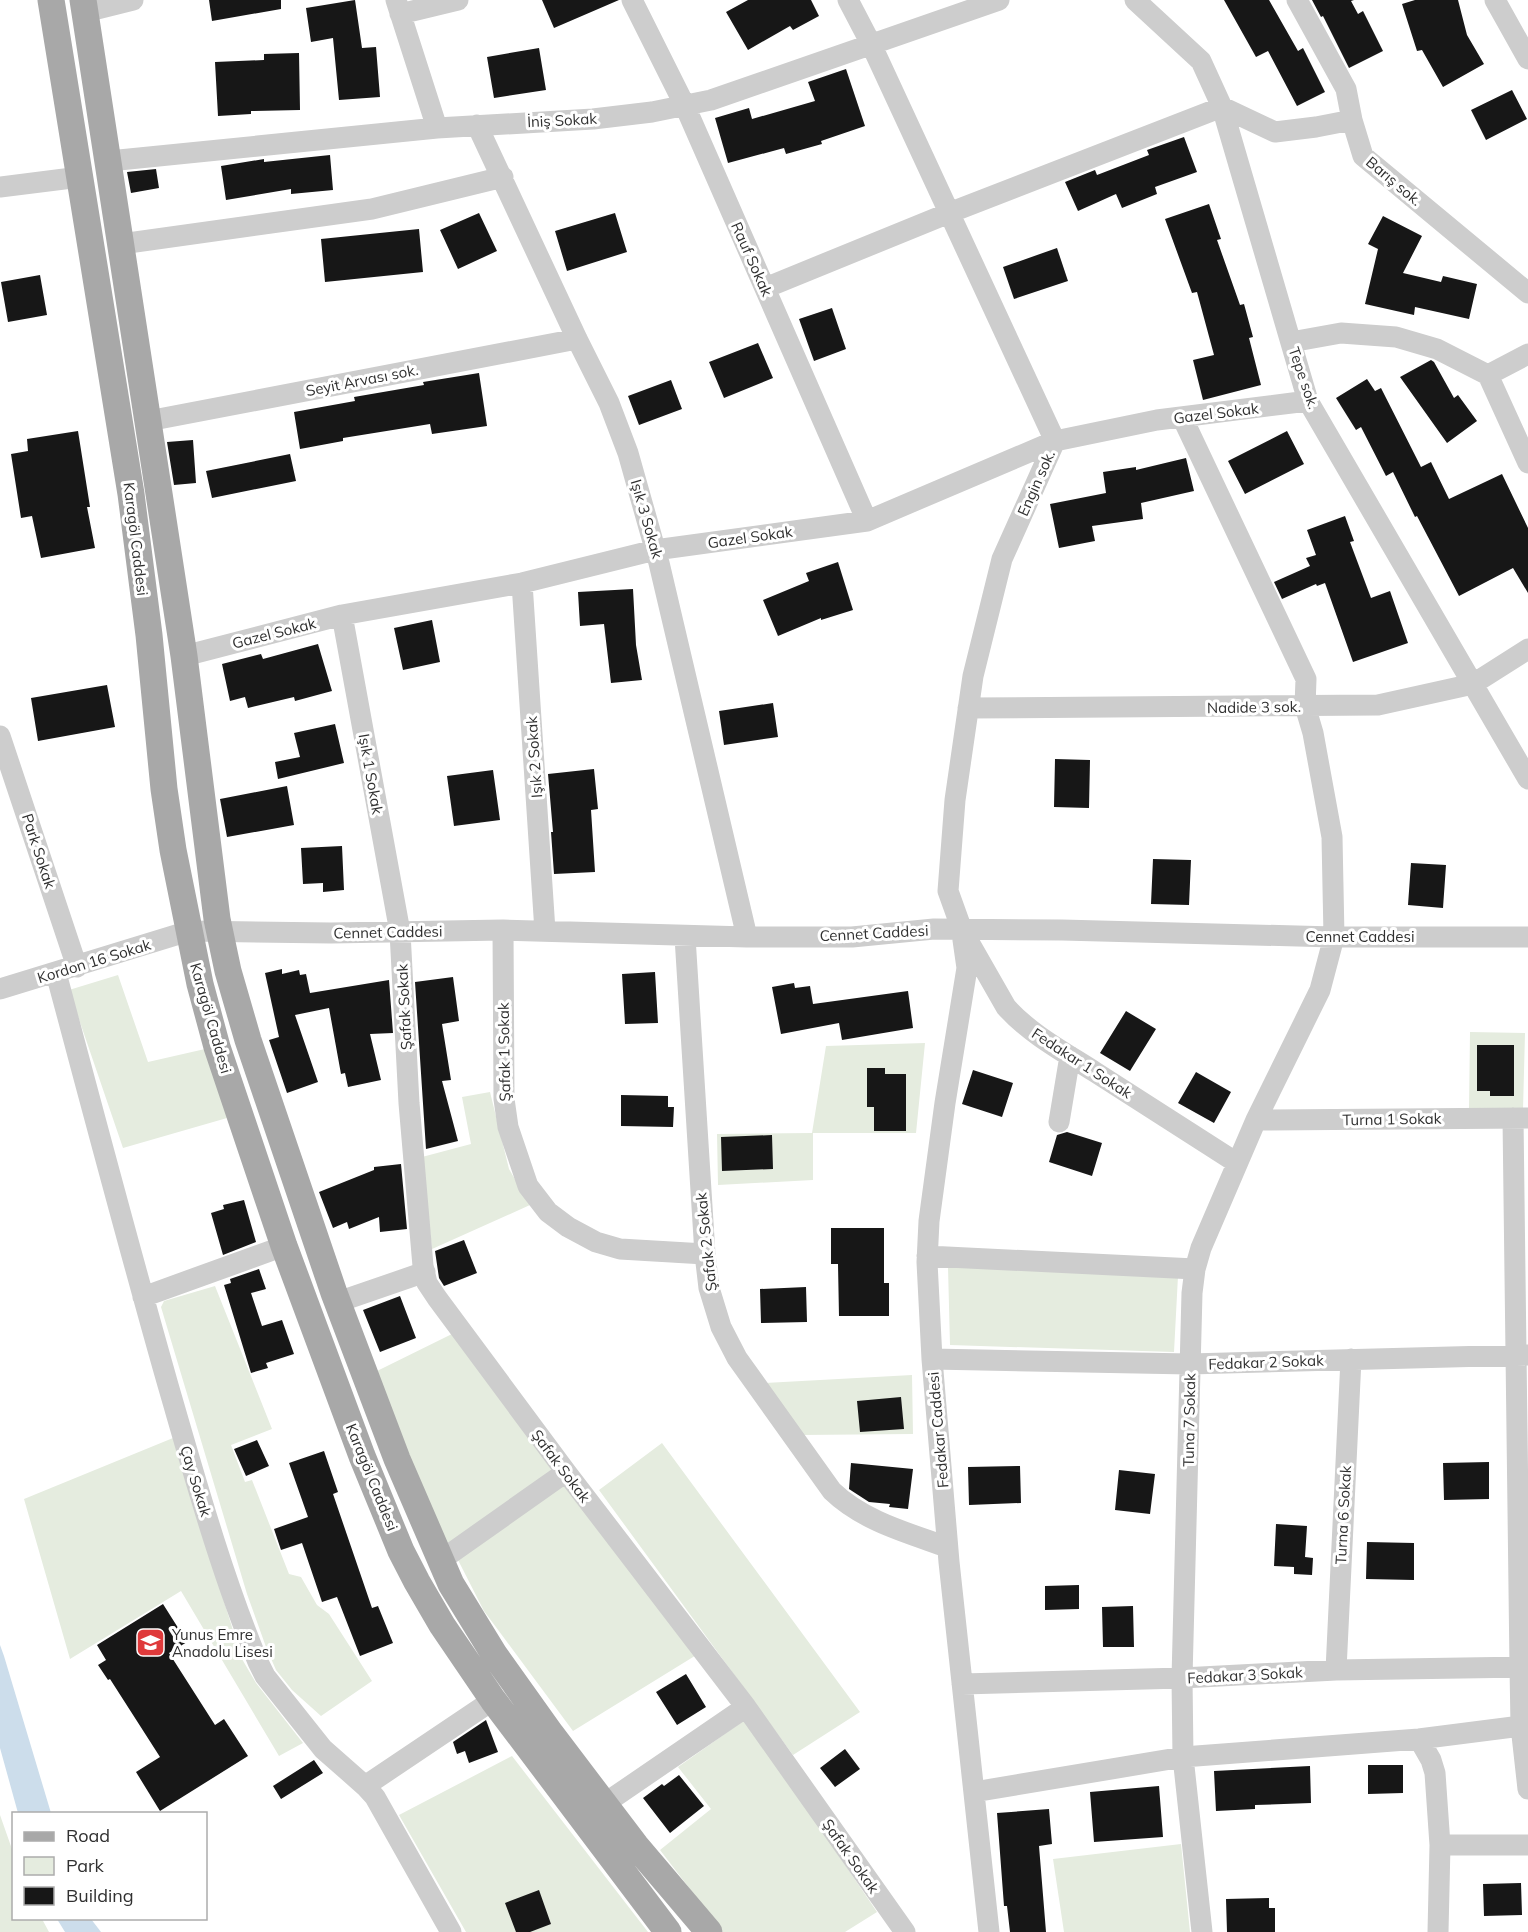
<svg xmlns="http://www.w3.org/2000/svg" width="1528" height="1932" viewBox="0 0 1528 1932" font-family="Mulish,sans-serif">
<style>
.green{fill:#e5ecdf}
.water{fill:#ccddeb}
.building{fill:#171717}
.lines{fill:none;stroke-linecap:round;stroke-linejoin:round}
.minor{stroke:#cdcdcd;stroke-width:21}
.major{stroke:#a8a8a8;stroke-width:27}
.labels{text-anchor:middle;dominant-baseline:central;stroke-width:6;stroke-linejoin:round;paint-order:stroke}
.street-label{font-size:15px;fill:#303030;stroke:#fff}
.poi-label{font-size:15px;fill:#303030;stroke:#fff;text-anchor:start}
</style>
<rect width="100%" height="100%" fill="#fff"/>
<path class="green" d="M118,975L148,1062L205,1049L227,1118L123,1148L69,990Z
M1470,1032L1525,1033L1523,1110L1469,1109Z
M925,1043L916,1133H813V1180L718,1185L717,1134L812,1133L826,1046Z
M490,1092L509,1169L530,1205L432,1249L422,1157L471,1144L462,1097Z
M948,1267L1178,1276L1174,1352L950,1345Z
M215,1286L272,1429L231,1445L245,1482L252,1480L289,1574L301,1577L317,1605L329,1614L372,1681L321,1716L292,1690L276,1670L266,1647L247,1594L161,1307L164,1301Z
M454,1333L552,1470L445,1548L377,1371Z
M912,1375L913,1434L800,1435L765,1383Z
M173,1438L242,1659L256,1683L303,1743L279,1756L181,1591L70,1659L24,1499Z
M662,1443L860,1712L793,1755L599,1490Z
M565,1481L698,1654L573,1731L484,1611L458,1560Z
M746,1719L877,1912L845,1932H723L660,1850L711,1809L678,1767Z
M512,1756L648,1932H466L399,1815Z
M0,1815L13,1852L14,1918L42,1919L49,1932H0Z
M1181,1844L1190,1932H1064L1053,1859Z"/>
<path class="water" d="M0,1645L4,1656L51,1813H18L0,1748Z
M57,1919H91L101,1932H65Z"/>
<path class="building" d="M209,0H281V9L212,21Z
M355,0L362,48L376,47L380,97L339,100L333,38L311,42L306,8Z
M542,0H619L554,28Z
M748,0H811L819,16L793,30L790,26L748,50L726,12Z
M1224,0H1269L1298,51L1303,48L1325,92L1297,106L1268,51L1256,57Z
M1312,0H1354L1351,1L1358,14L1363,11L1383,51L1349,68L1323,16L1321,17Z
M1415,0H1458L1467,35L1484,64L1443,87L1422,50L1417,51L1402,4Z
M539,48L546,90L494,98L487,57Z
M299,53L300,110L251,111V114L218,116L215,62L264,60V54Z
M846,69L865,126L821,141L822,144L786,154L784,148L728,163L715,118L749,108L752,119L815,101L808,82Z
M1512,90L1527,119L1486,140L1471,110Z
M1184,137L1197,172L1155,187L1157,194L1122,208L1116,194L1078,211L1065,182L1095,170L1097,175L1149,155L1147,150Z
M330,155L333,190L291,194V189L226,200L221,166L264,159V162Z
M156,169L159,188L131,193L127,172Z
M1209,204L1221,239L1217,240L1240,305L1244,304L1253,337L1249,338L1261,385L1203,400L1193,360L1214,355L1197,292L1192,293L1165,219Z
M479,213L497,251L458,269L440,230Z
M615,213L627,252L567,271L555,231Z
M1383,216L1422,236L1403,273L1441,282L1443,276L1477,284L1469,319L1415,307L1414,315L1365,304L1378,249L1368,244Z
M419,229L423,272L325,282L321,239Z
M1057,248L1068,281L1014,299L1003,267Z
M40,275L47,315L8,322L1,282Z
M832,308L846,349L814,361L799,319Z
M758,343L773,378L724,398L709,362Z
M1431,360L1434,362L1454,398L1458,395L1477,421L1447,443L1400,377Z
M479,373L487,426L432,434L430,424L343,438V441L300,449L294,412L355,401L354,397L424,385L423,382Z
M1367,379L1375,391L1381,388L1421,467L1431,462L1449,499L1502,474L1528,528V593L1513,568L1459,596L1417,516L1415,517L1393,472L1386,476L1361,427L1356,430L1336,398Z
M671,380L682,409L639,425L628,396Z
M78,431L90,507H87L95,548L41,558L32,516L21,518L11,454L28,451L27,439Z
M1287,431L1304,464L1245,494L1228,461Z
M193,440L196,483L174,485L167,442Z
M290,454L296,481L212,498L206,471Z
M1186,458L1194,491L1141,503L1143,519L1092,526L1095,541L1059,548L1050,504L1106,493L1103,472L1136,467V470Z
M1345,516L1354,541L1350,542L1371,598L1390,591L1408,643L1353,662L1325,583L1317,586L1316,584L1282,599L1274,582L1310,566L1306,558L1316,555L1307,530Z
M838,562L853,610L821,620V618L778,636L763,600L809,581L806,573Z
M633,589L636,645L642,680L611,683L604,624L580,626L578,592Z
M432,620L440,662L403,670L394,628Z
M318,644L332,691L295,701L294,697L248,708L245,697L230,701L222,664L261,654L263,659Z
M107,685L115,727L38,741L31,698Z
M773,703L778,737L724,745L719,711Z
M335,724L344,763L278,779L275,762L300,757L294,733Z
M1055,759L1090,760L1089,808L1054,807Z
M594,769L598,809L591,810L595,872L554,874L551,832H553L548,774Z
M493,770L500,820L454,826L447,776Z
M287,786L294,825L227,837L220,799Z
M342,846L344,890L323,892V883L303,884L301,848Z
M1153,859L1191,860L1189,905L1151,904Z
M1411,863L1446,865L1443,908L1408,905Z
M282,969V974L299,970L300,975L306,974L310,993L389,980L393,1033L370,1034L381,1080L348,1087L345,1073L341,1074L329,1008L295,1015L318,1082L287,1093L269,1040L279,1037L265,973Z
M655,972L658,1023L625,1024L622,974Z
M453,977L459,1021L442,1024L451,1080L442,1081L458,1141L426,1149L415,982Z
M794,983L795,988L810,986L813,1004L908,991L913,1028L842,1040L839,1023L781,1034L772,987Z
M1126,1011L1156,1029L1130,1071L1100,1053Z
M1477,1045H1514V1096H1490V1091H1477Z
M867,1068H885V1074H906V1131H874V1107H867Z
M973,1070L1013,1083L1002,1117L962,1104Z
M1196,1072L1231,1092L1214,1123L1178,1103Z
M621,1095L668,1096V1107H674L673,1127L621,1126Z
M1067,1132L1102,1143L1092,1176L1049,1162L1057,1135Z
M772,1135L773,1169L722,1171L721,1137Z
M401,1164L407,1229L380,1232L379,1217L349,1229L347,1222L333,1228L319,1192L374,1170V1167Z
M244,1200L256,1242L223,1255L211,1213L224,1209L223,1205Z
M831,1228H884V1283H889V1316H839L838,1264H831Z
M464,1240L477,1273L444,1286L439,1278L435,1251Z
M259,1269L266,1289L251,1293L262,1326L282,1320L294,1354L266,1363L268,1368L251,1373L224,1285L231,1283L230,1279Z
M806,1287L807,1322L761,1323L760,1289Z
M400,1296L416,1338L380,1352L363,1310Z
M901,1397L904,1429L860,1432L857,1401Z
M257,1440L269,1466L246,1476L234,1449Z
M324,1451L338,1492L333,1494L372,1608L378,1606L393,1643L360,1656L337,1597L322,1602L302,1543L281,1550L274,1529L308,1517L289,1463Z
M1489,1462V1499L1444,1500L1443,1463Z
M851,1463L913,1469L908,1509L889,1507L890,1504L869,1502L852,1491L849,1489Z
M1020,1466L1021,1503L969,1505L968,1467Z
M1119,1470L1155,1474L1150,1514L1115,1510Z
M1276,1524L1307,1526L1305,1557L1313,1558L1312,1575L1294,1574V1567L1274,1566Z
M1367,1542L1414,1543V1580L1366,1579Z
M1079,1585V1609L1045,1610V1586Z
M163,1604L187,1642L169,1653L215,1725L224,1719L248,1756L160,1811L136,1772L160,1757L110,1679L108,1680L98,1665L106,1660L97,1645Z
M1133,1606L1134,1647H1103L1102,1607Z
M686,1674L706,1707L677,1725L656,1692Z
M486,1720L498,1752L469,1763L465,1751L457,1754L453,1742Z
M845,1749L860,1769L835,1787L820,1768Z
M314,1760L323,1773L281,1799L273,1786Z
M1368,1765H1403V1793L1368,1794Z
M1310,1766L1311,1803L1255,1805V1809L1216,1811L1214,1771Z
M679,1775L704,1806L670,1833L643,1798L662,1784L664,1786Z
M1159,1786L1163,1837L1094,1842L1090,1792Z
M1049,1809L1052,1844L1039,1846L1046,1932H1010L1007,1906H1004L997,1813Z
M1521,1883L1522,1915L1484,1916L1483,1884Z
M539,1890L551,1924L530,1932H516L505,1903Z
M1269,1898V1908H1275V1932H1227L1226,1899Z"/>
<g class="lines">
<path class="minor" d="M396,0L437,128
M632,0L685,106L867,521
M848,0L871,44L1055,441L1002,559L973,676L955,800L948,891L962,930L1006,1007C1030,1034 1064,1052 1095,1072C1142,1102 1190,1133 1237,1163
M1135,0L1201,61L1222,107L1308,401L1528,779
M1297,0L1346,89L1352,120L1363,156L1528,293
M1495,0L1528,59
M85,12L133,0
M400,14L458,0
M477,125L577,339L609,403L628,453L659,563L747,937
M109,161L437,128L593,119L652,112L711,100L999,0
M0,187L80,177
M121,244L372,209L503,177
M765,288L949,213L1222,107L1275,132L1316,127L1352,120
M1291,342L1341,333L1396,337L1437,349L1488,375L1528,463
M1488,375L1528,354
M1182,417L1306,679L1305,706L1313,733L1332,837L1334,937L1320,990L1256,1120L1201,1248L1195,1269L1192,1293L1182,1678L1183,1757L1202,1932
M148,421L577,339
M522,583L545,931
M342,615L400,932L409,1103L423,1266L427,1283L437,1298L566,1472L746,1707L905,1932
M184,656L342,615L522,583L655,550L867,521L1055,441L1157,420L1308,401
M968,708L1378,705L1473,684L1528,649
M0,736L77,967
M503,930L504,1099L508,1127L528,1186L548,1212L568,1227L596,1242L620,1249L705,1254
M685,937L705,1254L709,1288L721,1327L737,1358L832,1491C863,1521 908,1533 947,1547
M963,940L967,968L945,1103L929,1221L927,1262L932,1359L949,1562L989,1932
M56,973C93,1111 129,1248 168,1385C195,1478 221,1573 258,1662L265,1676L323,1749L365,1786L375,1797L451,1932
M0,989L189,931L331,933L503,930L747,937H852L934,929L1062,930L1334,937H1528
M1513,1118L1520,1667L1521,1726L1528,1789
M1256,1120L1527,1118
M1059,1122L1070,1056
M927,1256L1195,1269
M143,1297L284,1246
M338,1302L425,1272
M932,1359L1190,1364L1527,1355
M440,1561L566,1472
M1336,1670L1351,1359
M962,1684L1182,1678L1336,1670L1528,1667
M1419,1739L1431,1760L1435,1773L1440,1845L1438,1932
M365,1786L493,1700
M974,1792L1183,1757L1419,1739L1521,1726
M604,1804L746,1707
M1440,1845H1528"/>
<path class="major" d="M51,0L131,494L149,635L164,789L173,850L200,984L217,1047L284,1246L362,1456L401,1551L417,1582L442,1625L493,1700L668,1932
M83,0L184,656L217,919L228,971L248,1040L334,1293L397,1459L451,1584L494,1654L551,1734L636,1846L709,1932"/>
</g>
<defs>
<symbol id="school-square" viewBox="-11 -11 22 22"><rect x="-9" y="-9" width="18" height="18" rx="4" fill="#df3a3b" stroke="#fff"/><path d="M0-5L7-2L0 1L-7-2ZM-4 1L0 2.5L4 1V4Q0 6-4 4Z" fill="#fff"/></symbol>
</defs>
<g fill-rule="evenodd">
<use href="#school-square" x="134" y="1626" width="33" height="33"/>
</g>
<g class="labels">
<g class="street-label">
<text transform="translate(562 120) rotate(-3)">İniş Sokak</text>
<text transform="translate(1394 181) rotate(40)">Barış sok.</text>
<text transform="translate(752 259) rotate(66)">Rauf Sokak</text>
<text transform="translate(1304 378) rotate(71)">Tepe sok.</text>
<text transform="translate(362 380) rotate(-11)">Seyit Arvası sok.</text>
<text transform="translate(1216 413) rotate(-7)">Gazel Sokak</text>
<text transform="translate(1036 483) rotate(-66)">Engin sok.</text>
<text transform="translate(647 519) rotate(74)">Işık 3 Sokak</text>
<text transform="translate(750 537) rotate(-8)">Gazel Sokak</text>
<text transform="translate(136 539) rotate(83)">Karagöl Caddesi</text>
<text transform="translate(274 633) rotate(-14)">Gazel Sokak</text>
<text transform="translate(1254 707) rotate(-1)">Nadide 3 sok.</text>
<text transform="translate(534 757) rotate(-94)">Işık 2 Sokak</text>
<text transform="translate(371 774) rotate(80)">Işık 1 Sokak</text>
<text transform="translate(39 851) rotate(72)">Park Sokak</text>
<text transform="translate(388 932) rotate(-1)">Cennet Caddesi</text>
<text transform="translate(874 933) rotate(-3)">Cennet Caddesi</text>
<text x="1360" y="936">Cennet Caddesi</text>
<text transform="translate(94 961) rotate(-17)">Kordon 16 Sokak</text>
<text transform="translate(404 1007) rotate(-93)">Şafak Sokak</text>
<text transform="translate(211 1018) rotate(74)">Karagöl Caddesi</text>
<text transform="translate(504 1052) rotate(-91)">Şafak 1 Sokak</text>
<text transform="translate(1082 1063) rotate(33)">Fedakar 1 Sokak</text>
<text transform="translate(1392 1119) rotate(-1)">Turna 1 Sokak</text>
<text transform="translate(706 1242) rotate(-96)">Şafak 2 Sokak</text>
<text transform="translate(1266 1362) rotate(-2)">Fedakar 2 Sokak</text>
<text transform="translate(1189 1420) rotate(-89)">Tuna 7 Sokak</text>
<text transform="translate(938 1430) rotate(-95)">Fedakar Caddesi</text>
<text transform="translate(561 1466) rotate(53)">Şafak Sokak</text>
<text transform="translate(372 1477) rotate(68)">Karagöl Caddesi</text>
<text transform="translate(196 1481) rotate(73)">Çay Sokak</text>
<text transform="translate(1343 1515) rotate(-87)">Turna 6 Sokak</text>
<text transform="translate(1245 1675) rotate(-3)">Fedakar 3 Sokak</text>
<text transform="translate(851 1856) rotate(55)">Şafak Sokak</text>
</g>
<g class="poi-label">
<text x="172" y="1634">Yunus Emre<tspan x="172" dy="17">Anadolu Lisesi</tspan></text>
</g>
</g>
<rect x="12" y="1812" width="195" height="108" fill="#ffffff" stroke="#acacac" stroke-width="1.5"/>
<rect x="24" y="1832" width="30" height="9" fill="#a8a8a8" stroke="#acacac" stroke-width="1.5"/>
<text x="66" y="1842" font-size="18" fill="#303030">Road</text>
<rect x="24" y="1857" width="30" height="18" fill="#e5ecdf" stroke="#acacac" stroke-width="1.5"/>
<text x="66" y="1872" font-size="18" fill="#303030">Park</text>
<rect x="24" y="1887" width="30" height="18" fill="#171717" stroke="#acacac" stroke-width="1.5"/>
<text x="66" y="1902" font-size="18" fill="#303030">Building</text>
</svg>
